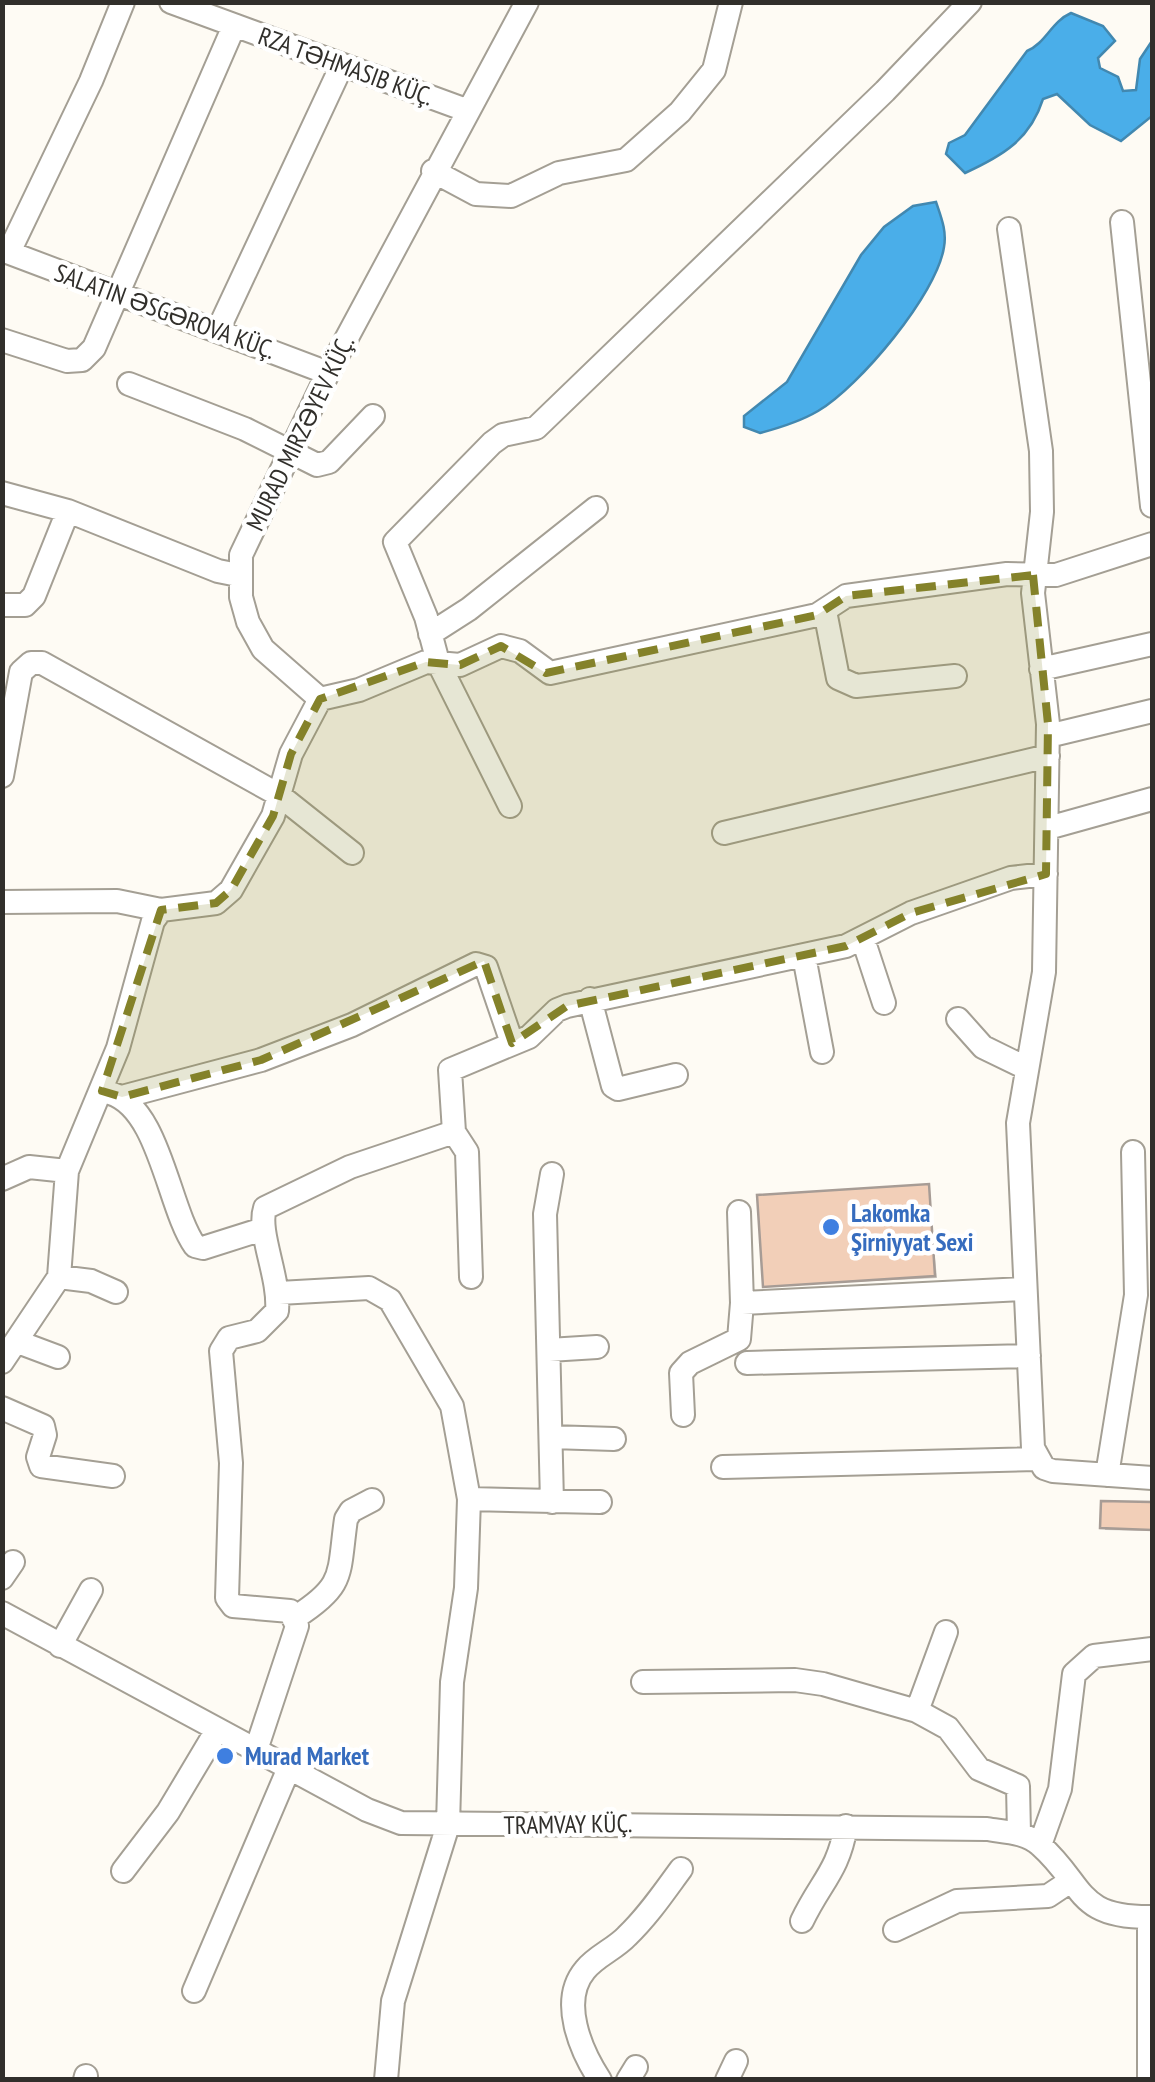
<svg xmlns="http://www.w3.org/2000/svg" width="1155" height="2082" viewBox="0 0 1155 2082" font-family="'PT Sans Narrow',sans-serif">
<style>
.water{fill:#4aaee9;stroke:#4288b0;stroke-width:2.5}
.shadow{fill:#0003}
.building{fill:#f2cfb8;stroke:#a79c95;stroke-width:2.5}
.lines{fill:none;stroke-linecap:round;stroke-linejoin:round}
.minor-casing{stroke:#a49f94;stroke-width:26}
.minor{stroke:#fff;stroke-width:22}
.marked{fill:#84822a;fill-opacity:0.2;stroke:#84822a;stroke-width:8;stroke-dasharray:20 12;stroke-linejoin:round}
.shop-dot{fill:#3f7fe0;stroke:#fff;stroke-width:4}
.labels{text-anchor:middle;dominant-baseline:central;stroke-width:9;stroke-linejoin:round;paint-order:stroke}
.street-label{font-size:25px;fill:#312f2b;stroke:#fff}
.shop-label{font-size:25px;font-weight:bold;fill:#366cbe;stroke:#fff;text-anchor:start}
</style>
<rect width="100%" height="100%" fill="#fefbf4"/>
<path class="water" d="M1071,13L1103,26L1115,41L1098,58L1100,68L1118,77L1123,91L1136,90L1140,59L1152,41V116L1121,141L1090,125L1057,94L1043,99C1030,140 1002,156 965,173L946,154L949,143L965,135L1027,51C1046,43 1051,22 1071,13Z
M936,202C941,217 947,231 944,247C937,294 859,387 818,411C801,421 779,428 760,433L744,427V416L787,382L861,255L884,227L913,206Z"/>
<path class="shadow" d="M928,1187L937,1278L765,1286Z
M1103,1503L1152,1505V1531L1105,1530Z"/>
<path class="building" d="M929,1184L935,1276L763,1287L757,1195Z
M1101,1501L1152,1502V1530L1100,1528Z"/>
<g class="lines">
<defs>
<path id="minor" d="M171,2L466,110
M433,171L476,194L511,196L559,173L626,160L680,112L714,70L731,2
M1122,222L1152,506
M1009,229L1041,451L1042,512L1033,593L1048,724L1044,972L1018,1123L1033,1448L1044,1468L1053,1471L1152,1478
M2,250L328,373
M9,252L91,81L123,2
M219,328L342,65
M2,340L67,361L82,360L94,348L234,26
M129,384L245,429L317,465L329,462L373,416
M2,493L68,511L218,571L238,575
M2,605H25L34,596L68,511
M825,611L838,678L856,686L955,676
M430,634L469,609L596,508
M1041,669L1152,644
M320,699L359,690L426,662L460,665L501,646L520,651L550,673L817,615L846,596L1007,574L1056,575L1152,544
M1048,736L1152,711
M2,776L21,672L31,663H42L279,795L352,853
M510,806L438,662L426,617L395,542L492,443L503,435L536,428L885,91L970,2
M1048,828L1152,799
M724,833L1048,756
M2,902L117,901L161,910
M863,939L884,1003
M804,956L822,1052
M590,999L613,1086L618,1089L676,1075
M958,1019L983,1047L1026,1068
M110,1093C160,1108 168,1208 195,1246L203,1248L263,1229
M122,1097L261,1060L352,1025L476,964L486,967L512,1043
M454,1132L467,1152L471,1277
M552,1174L545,1214L552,1502
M2,1179L29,1167L67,1171
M59,1277L91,1281L116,1292
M279,1293L369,1288L390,1300L452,1406L469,1499L466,1588L452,1682L448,1825L393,2001L386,2080
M742,1303L1025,1289
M18,1342L58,1357
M549,1350L597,1347
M2,1362L59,1277L67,1171L118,1048L153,921L161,910L216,903L231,890L273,816L291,754L320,699L263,649L248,622L241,597V555L328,373L527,2
M747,1363L1029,1356
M2,1408L43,1426L45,1435L38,1457L41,1466L113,1476
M683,1415L681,1373L690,1363L739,1339L742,1303L739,1212
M551,1437L614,1439
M723,1467L1037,1459
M1107,1475L1136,1295L1133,1152
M469,1499L600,1502
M2,1578L13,1562
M2,1613L367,1810L401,1823L987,1829C1005,1832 1026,1832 1040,1845C1086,1886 1075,1918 1152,1917
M296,1617C346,1585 338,1575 346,1519L351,1511L372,1500
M60,1646L91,1590
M643,1682L795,1680L823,1684L917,1711L948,1728L979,1769L1018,1786L1019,1834
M917,1711L946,1632
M256,1750L297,1626L290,1611L233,1606L227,1598L231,1463L221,1351L229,1338L257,1331L277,1311C280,1277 257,1232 265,1208L350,1167L454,1132L450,1070L529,1037L557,1010L567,1006L846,946L911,913L1011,878L1046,874
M1040,1845L1060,1789L1074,1674L1094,1656L1152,1649
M123,1871L168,1812L217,1730
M1149,1917V2080
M802,1921C821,1881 838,1872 846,1826
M895,1930L957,1901L1048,1896L1069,1882
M194,1991L289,1768
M85,2080L86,2076
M600,2080C581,2051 559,2001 585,1970C596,1956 615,1949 627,1936C648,1916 664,1892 681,1869
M628,2080L636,2067
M727,2080L736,2061"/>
</defs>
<use href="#minor" class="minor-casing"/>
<use href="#minor" class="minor"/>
</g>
<path class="marked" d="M1033,575L1048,724L1046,874L911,913L846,946L567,1006L512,1043L484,961L261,1060L122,1097L102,1091L161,910L216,903L231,890L273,816L291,754L320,699L426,662L460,665L501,646L546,673L817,615L846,596Z"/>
<g class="shop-dot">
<circle cx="831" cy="1227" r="10"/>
<circle cx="225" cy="1756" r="10"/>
</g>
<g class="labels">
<g class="street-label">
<text transform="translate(346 66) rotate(20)">RZA TƏHMASIB KÜÇ.</text>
<text transform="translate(165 311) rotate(20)">SALATIN ƏSGƏROVA KÜÇ.</text>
<text transform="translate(300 433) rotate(-64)">MURAD MIRZƏYEV KÜÇ.</text>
<text transform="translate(568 1824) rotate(-1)">TRAMVAY KÜÇ.</text>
</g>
<g class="shop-label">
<text x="851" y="1213">Lakomka<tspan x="851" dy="29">Şirniyyat Sexi</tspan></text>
<text x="245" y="1756">Murad Market</text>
</g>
</g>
<rect width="1155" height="2082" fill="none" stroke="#312f2b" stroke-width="10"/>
</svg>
